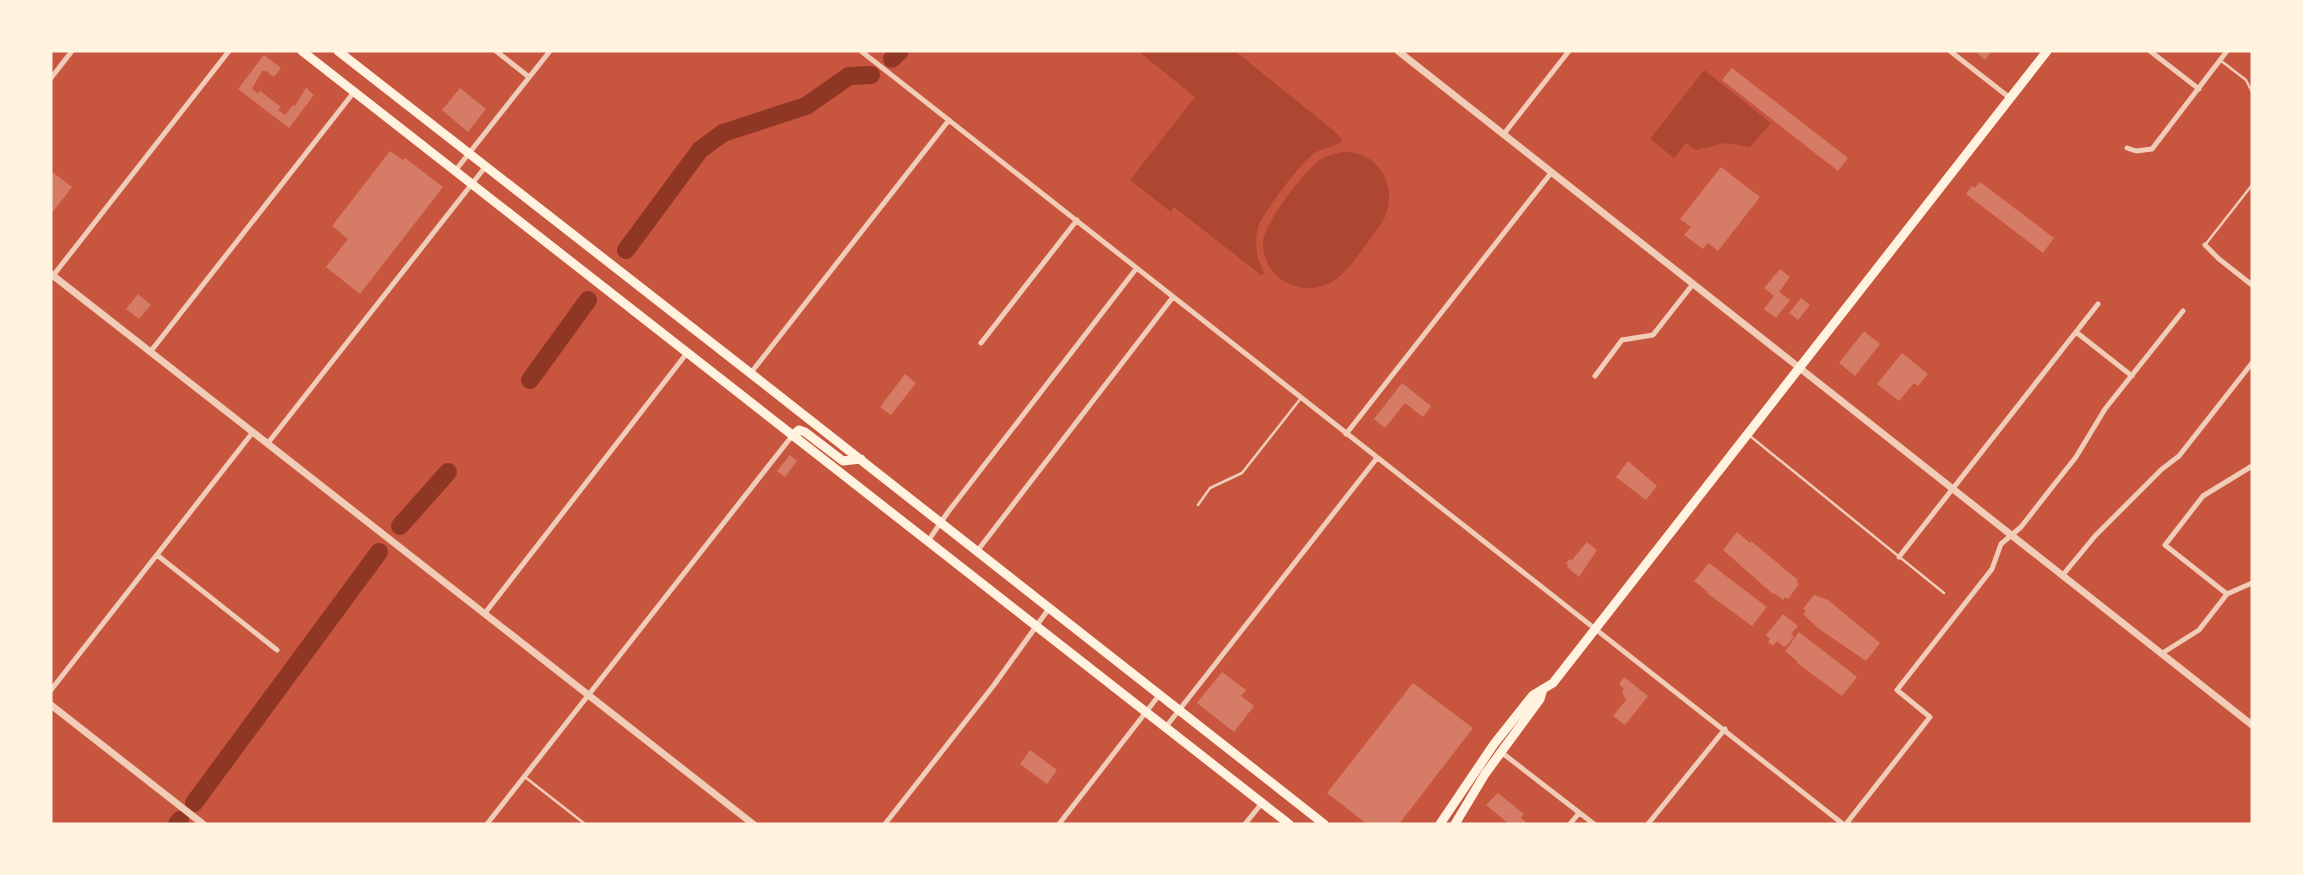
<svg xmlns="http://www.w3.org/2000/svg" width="2303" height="875" viewBox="0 0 2303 875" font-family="'Golos Text',sans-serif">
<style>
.green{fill:#ae4732}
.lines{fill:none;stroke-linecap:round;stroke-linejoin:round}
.river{stroke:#8f3625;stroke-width:18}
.building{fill:#d67c66}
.service{stroke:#f1ccb7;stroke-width:2.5}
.minor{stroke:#f1ccb7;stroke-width:5}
.tertiary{stroke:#f1ccb7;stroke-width:7}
.primary{stroke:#fff3e0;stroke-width:9}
</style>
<rect width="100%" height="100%" fill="#c8553d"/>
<path class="green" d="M1138,51H1235L1334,131L1343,140C1335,148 1323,147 1315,153C1298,165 1270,205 1259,224C1254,242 1255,257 1265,274L1261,275L1174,207L1171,212L1130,180L1195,97Z
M1704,70L1771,123L1750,147L1725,143L1696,150L1686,143L1674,158L1650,139Z
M1342,152C1380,150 1400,189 1383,221C1371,237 1350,270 1335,280C1305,300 1263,281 1263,243C1263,224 1302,175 1317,162C1324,156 1333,154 1342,152Z"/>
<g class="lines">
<path class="river" d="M892,59L900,51
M626,250L700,150L723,133L806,106L849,76L871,75
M530,380L588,300
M400,526L448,472
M194,803L379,552
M177,824L180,820"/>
</g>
<path class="building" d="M1975,51H1992L1985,60Z
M264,55L281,68L274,77L266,71H262L252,89L258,94L260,91L281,107L278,110L285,115L293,105L295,106L306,88L314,95L289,128L238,89Z
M1732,68L1848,158L1838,171L1722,80Z
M460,88L486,109L468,132L442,110Z
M390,151L403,160L405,158L443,187L360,294L326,267L348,239L332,226Z
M1721,167L1760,197L1718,251L1708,243L1703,249L1684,235L1691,227L1680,219Z
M51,171L72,187L51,214Z
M1980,182L2054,238L2043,253L1966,194L1972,186L1975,188Z
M1780,269L1790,277L1779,292L1790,300L1776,318L1764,309L1774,296L1764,288Z
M138,294L151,305L139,319L126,309Z
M1801,298L1810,305L1798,320L1789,313Z
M1864,331L1880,344L1855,376L1839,363Z
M1902,353L1928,374L1918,386L1914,383L1899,401L1877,384Z
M905,374L916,383L891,415L880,407Z
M1402,383L1431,406L1423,417L1405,403L1385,428L1374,419Z
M790,455L797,461L785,477L777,471Z
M1628,461L1657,486L1646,500L1616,477Z
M1737,532L1750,543L1751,541L1798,580L1796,582L1799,584L1788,599L1785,597L1783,600L1774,593L1773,594L1723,550Z
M1587,542L1597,550L1579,577L1567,567L1568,565L1566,563L1570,559L1572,560Z
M1709,563L1767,607L1752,626L1707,593L1708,592L1694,581Z
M1814,595L1828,600L1880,643L1866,661L1819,629L1803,614L1806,611L1803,609Z
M1783,614L1798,626L1791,634L1794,637L1787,645L1784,647L1777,641L1773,646L1768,642L1770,639L1766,635Z
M1799,632L1857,677L1842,696L1797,663L1798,662L1785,651Z
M1222,672L1246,690L1241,696L1254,706L1234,732L1197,703Z
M1624,677L1648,696L1625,725L1613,716L1626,700L1622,692L1624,689L1619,684Z
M1413,683L1473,728L1399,824H1367L1327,793Z
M1030,750L1057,770L1047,784L1020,764Z
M1498,793L1524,814L1521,818L1528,824H1509L1486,805Z"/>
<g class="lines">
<path class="service" d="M2220,60L2246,80L2252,92
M2205,245L2252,185
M1750,436L1944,593
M1198,505L1210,488L1242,473L1301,398
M525,777L585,824"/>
<path class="minor" d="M496,51L529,77
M861,51L1843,824
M1950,51L2010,98
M2150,51L2199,89
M51,78L72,51
M1503,135L1569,51
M2127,148L2136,151L2152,149L2227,51
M455,171L550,51
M2205,245L2219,259L2252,285
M52,277L229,51
M2076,332L2132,376
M981,343L1077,220
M151,351L354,92
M750,374L949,120
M1595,376L1622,340L1653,335L1693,284
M1346,434L1551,173
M268,443L486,166
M928,541L948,512L1136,269
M978,550L1173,297
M157,555L277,650
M1899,557L2098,304
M2062,576L2095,536L2162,469L2179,456L2252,363
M2227,594L2165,545L2203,496L2252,466
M485,613L687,353
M2161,654L2199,630L2227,594L2252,583
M51,690L253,432
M1165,728L1377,458
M1501,752L1594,824
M487,824L792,436
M885,824L994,685L1050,607
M1059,824L1160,694
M1245,824L1262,803
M1570,824L1579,813
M1648,824L1725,729
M1846,824L1930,717L1897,690L1992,569L2001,544L2021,527L2053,486L2076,457L2105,409L2183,311"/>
<path class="tertiary" d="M1398,51L2252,725
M51,274L753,824
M51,705L203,824"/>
<path class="primary" d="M302,51L1289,824
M338,51C667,308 997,565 1324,824
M792,436L799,430L805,432L843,461L861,459
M1440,824L1494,744L1533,695L1553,683L2047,51
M1455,824L1485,774L1540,699L1543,689"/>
</g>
<rect width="2303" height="875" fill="none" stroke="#fff3e0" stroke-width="105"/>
</svg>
